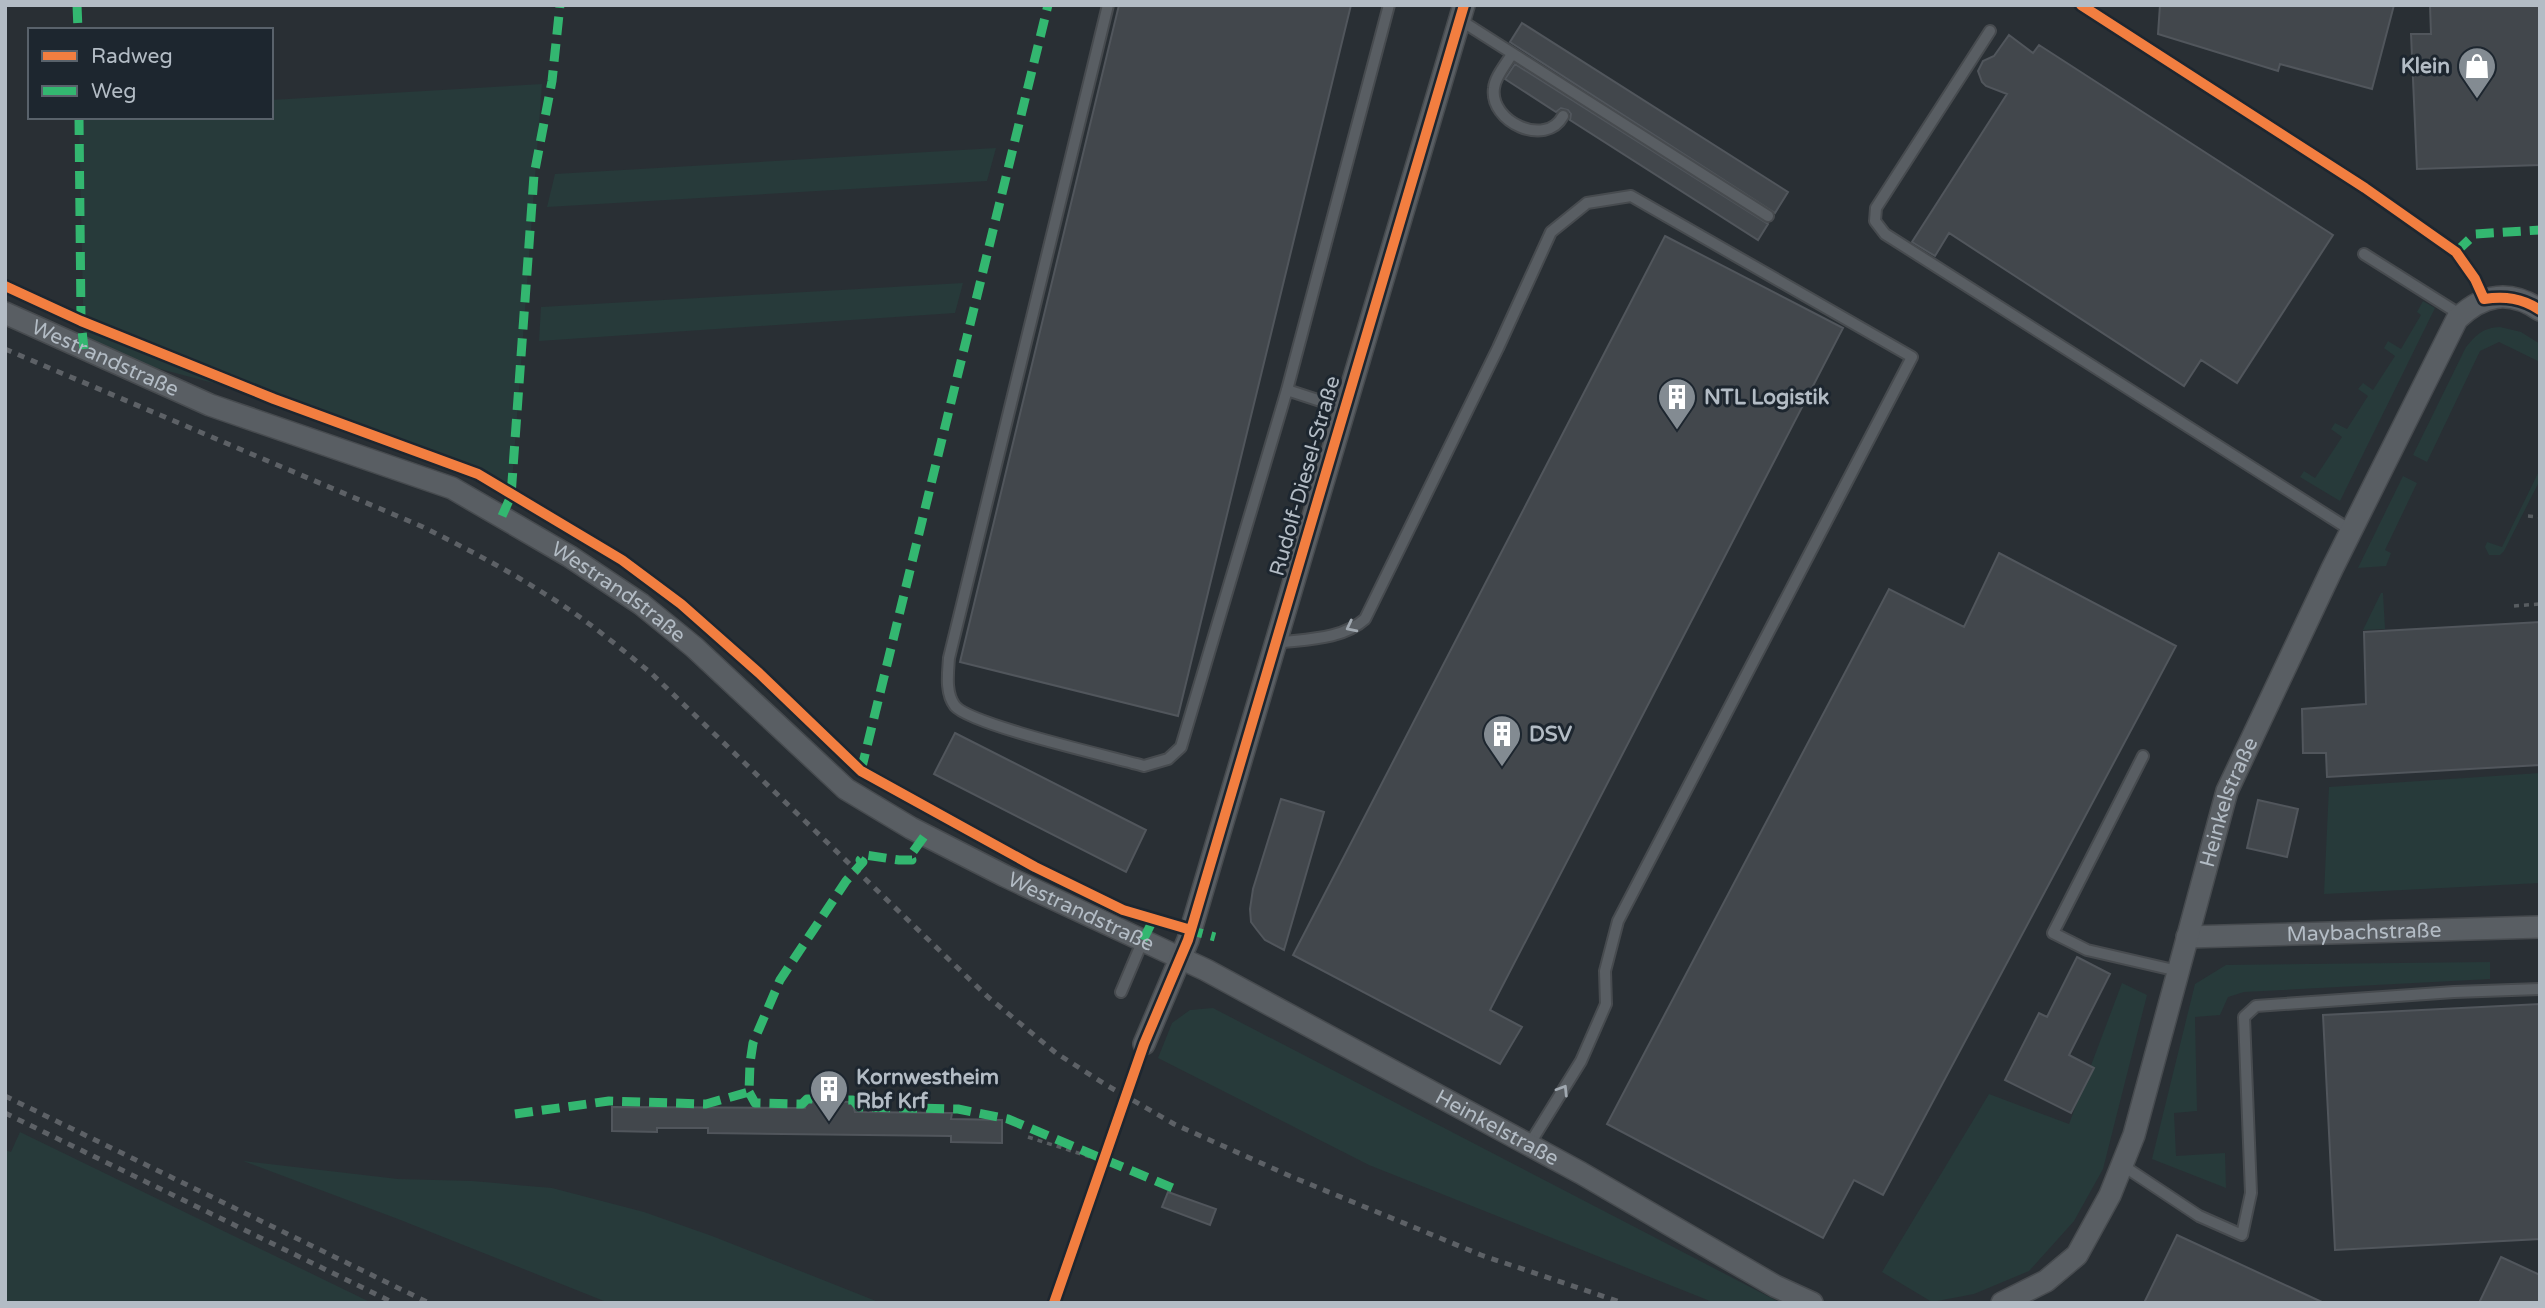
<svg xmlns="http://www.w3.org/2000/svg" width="2545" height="1308" viewBox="0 0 2545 1308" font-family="'Varela Round',sans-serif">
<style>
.green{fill:#273a3a}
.building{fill:#42474c;stroke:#51565c;stroke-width:2}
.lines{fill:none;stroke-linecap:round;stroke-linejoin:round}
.service-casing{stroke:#474b4f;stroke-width:14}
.minor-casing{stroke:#474b4f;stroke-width:24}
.path{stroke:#575c60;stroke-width:3.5;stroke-dasharray:5 5;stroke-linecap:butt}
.service{stroke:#595e63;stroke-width:10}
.minor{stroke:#595e63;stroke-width:21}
.rail{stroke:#5d6166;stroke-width:5;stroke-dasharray:7 7;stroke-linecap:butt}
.quiet{stroke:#33b770;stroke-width:9;stroke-dasharray:18 9;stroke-linecap:butt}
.cycleway-casing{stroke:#1d262f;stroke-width:15}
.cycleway{stroke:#f27e40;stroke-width:10}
.oneway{stroke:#a1a9b1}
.labels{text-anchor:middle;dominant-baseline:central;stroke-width:6;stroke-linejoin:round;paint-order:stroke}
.poi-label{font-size:21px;font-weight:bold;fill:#b3bcc5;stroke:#1d262f;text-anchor:start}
.street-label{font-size:21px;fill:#b3bcc5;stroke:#1d262f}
</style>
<rect width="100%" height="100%" fill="#292f34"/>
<path class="green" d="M542,84L511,496L478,474L274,399L84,349L79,117H271V100Z
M996,148L987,181L547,207L555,174Z
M963,283L955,313L539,341L541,307Z
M2423,301L2435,308L2340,501L2300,477L2304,471L2315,478L2342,437L2331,429L2335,423L2347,429L2368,396L2358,389L2363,383L2373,390L2395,356L2384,348L2388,341L2401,349L2421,315L2417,312Z
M2500,327L2521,332L2540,344V362L2499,342L2480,351L2427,462L2413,455L2466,347C2477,334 2483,328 2500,327Z
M2540,469V480L2504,551L2500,555H2489L2485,547L2487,542L2502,547Z
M2403,476L2417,483L2385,550L2391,553L2386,566L2358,568Z
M2381,593H2383L2385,629L2363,630Z
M2540,773V883L2324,894L2329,787Z
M2490,962V979L2244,992L2228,997L2220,1015L2195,1017L2197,1111L2174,1113L2176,1156L2225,1153L2226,1188L2152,1159L2195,984L2226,965Z
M2122,983L2147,995L2103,1169L2074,1221L2029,1271L1974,1294L1932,1302L1882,1272L1989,1094L2069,1124Z
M1213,1008L1781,1303H1715L1369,1165L1158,1058L1172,1023L1190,1010Z
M20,1132L372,1303H5V1150L11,1152Z
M243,1161L398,1179L472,1181L552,1188L644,1212L712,1236L881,1303H609L398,1219Z"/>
<path class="building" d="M1119,5H1351L1178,716L960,662Z
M2160,5H2394L2372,89L2280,64L2278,71L2158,34Z
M2430,5H2540V165L2417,169L2411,34H2431Z
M1522,23L1788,192L1775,213L1510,42Z
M2009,35L2033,53L2039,45L2333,235L2237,383L2201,360L2184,386L1949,233L1935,256L1912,242L2007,94L1986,86L1982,82L1978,71L1983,61L1994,56Z
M1515,64L1768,224L1758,240L1570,120L1571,114L1568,110L1561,108L1556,112L1505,79Z
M1665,236L1843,328L1490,1010L1522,1027L1500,1064L1293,955Z
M1999,553L2176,646L1883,1195L1854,1180L1823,1238L1607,1124L1889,589L1964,627Z
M2540,622V765L2327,777L2326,753H2303L2302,709L2366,704L2364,632Z
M955,733L1146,830L1126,872L934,774Z
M1281,799L1324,812L1284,950L1265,940L1257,930L1251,922L1250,909L1253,889Z
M2258,800L2298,809L2287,857L2247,848Z
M2077,957L2110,974L2069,1055L2094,1068L2071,1113L2005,1080L2039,1013L2047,1017Z
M2540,1004V1239L2335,1250L2323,1015Z
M807,1101L852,1102L855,1112L952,1113L951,1119L1002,1120V1143L951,1142V1136L708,1133V1128H657V1132L612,1131V1107L805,1108Z
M1168,1192L1216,1209L1210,1225L1162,1207Z
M2177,1235L2324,1303H2144Z
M2501,1257L2540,1275V1303H2479Z"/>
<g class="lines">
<defs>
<path id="service" d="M1108,5L949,658C948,673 945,693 955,706C971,725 1112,757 1144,766L1168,759L1181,747L1287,390L1389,5
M1460,20L1768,216
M1990,31L1876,208L1875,221L1885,234L2352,531
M1512,54C1506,64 1495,77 1494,88C1489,122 1546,148 1563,116
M2364,254L2461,315
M1287,390L1345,409
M1276,643C1305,639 1342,640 1365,619L1498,348L1551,232L1587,203L1631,196L1912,357L1618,921L1605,971L1606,1004L1581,1061L1529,1145
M2143,756L2053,933L2087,950L2178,971
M1121,992L1143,940
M2122,1165L2199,1216L2242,1235L2251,1193L2244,1017L2256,1006L2454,992L2540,989"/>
<g id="minor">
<path id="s1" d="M5,313L210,405L452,488L569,556L641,604L694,647L846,789L911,828L1005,876L1206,970L1581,1173L1775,1286L1812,1303"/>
<path id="s2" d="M2187,937L2540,927"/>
<path d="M1144,1044L1188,940L1464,5"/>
<path id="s3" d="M2002,1303L2046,1281L2077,1255L2110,1195L2134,1135L2227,791L2332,569L2457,319C2483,294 2509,289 2540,310"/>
</g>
</defs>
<use href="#service" class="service-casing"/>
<use href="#minor" class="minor-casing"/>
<path class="path" d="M2528,516L2540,517
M2514,606L2540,604
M1028,1137L1103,1161"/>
<use href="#service" class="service"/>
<use href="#minor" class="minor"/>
<path class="rail" d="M5,349L423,527C465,548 506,569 545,594C583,617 618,646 652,674L988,997L1056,1053L1108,1086L1174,1124L1290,1176L1481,1255L1623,1303
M5,1096L429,1303
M5,1113L394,1303"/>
<path class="quiet" d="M77,5L78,30
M79,117L81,321L84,349
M2456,252L2475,234L2540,230
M502,516L511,496L534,175L552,81L560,5
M861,771L1048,5
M1185,929L1215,937
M1143,940L1153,920
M749,1092L755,1103L802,1104L807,1099L853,1100L859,1107L958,1109L1008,1119L1175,1189
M515,1114L609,1101L706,1104L749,1092L750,1063L753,1043L780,980L846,881L863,862L860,860L865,855L899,860H912L910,856L925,835"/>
<defs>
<path id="cycleway" d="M2081,5L2365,188L2456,252L2475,279L2484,299C2505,296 2522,298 2540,310
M5,286L81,321L274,399L478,474L622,560L681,604L759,673L861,771L1035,867L1123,910L1191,930
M1054,1303L1144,1044L1188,940L1464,5"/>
</defs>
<use href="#cycleway" class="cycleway-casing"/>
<use href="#cycleway" class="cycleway"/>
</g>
<defs><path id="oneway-chevron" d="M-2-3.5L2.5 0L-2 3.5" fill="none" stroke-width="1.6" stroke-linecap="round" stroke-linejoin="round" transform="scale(1.75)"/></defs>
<g class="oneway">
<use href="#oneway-chevron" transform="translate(1351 627) rotate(153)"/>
<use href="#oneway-chevron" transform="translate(1563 1090) rotate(-58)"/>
</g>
<defs>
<symbol id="shop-pin" viewBox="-11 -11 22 30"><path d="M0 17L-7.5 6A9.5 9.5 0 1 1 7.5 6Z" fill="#838b92" stroke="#1d262f"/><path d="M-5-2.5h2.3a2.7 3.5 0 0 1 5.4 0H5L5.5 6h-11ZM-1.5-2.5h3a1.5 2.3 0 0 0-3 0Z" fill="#fff"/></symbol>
<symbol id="building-pin" viewBox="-11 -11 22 30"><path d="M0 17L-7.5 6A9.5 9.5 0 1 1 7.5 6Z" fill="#838b92" stroke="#1d262f"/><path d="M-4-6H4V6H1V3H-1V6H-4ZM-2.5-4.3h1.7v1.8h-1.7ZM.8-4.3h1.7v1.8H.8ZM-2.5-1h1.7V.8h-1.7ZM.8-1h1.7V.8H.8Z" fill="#fff"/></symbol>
</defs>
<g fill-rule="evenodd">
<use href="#shop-pin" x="2455" y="44" width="44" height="60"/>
<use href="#building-pin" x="1655" y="375" width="44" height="60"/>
<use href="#building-pin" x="1480" y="712" width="44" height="60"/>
<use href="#building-pin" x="807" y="1067" width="44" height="60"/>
</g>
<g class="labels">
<g class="poi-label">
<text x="2450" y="66" text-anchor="end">Klein</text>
<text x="1704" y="397">NTL Logistik</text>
<text x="1529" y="734">DSV</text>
<text x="856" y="1077">Kornwestheim<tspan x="856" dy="24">Rbf Krf</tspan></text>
</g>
<g class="street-label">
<text stroke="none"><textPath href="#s1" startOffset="110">Westrandstraße</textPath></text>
<text transform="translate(1305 476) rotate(-74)">Rudolf-Diesel-Straße</text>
<text stroke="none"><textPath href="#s1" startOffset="677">Westrandstraße</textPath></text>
<text stroke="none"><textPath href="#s3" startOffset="569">Heinkelstraße</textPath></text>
<text stroke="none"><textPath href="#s1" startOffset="1244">Westrandstraße</textPath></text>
<text stroke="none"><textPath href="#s2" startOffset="177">Maybachstraße</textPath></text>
<text stroke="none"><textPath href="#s1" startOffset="1713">Heinkelstraße</textPath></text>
</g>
</g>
<rect width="2545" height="1308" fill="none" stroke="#b3bcc5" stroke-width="14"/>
<rect x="28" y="28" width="245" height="91" fill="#1d262f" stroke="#59626b" stroke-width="2"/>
<rect x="42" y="51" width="35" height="10" fill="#f27e40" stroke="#59626b" stroke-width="2"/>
<text x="91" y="63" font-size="21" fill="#b3bcc5">Radweg</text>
<rect x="42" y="86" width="35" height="10" fill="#33b770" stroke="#59626b" stroke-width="2"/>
<text x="91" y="98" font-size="21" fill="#b3bcc5">Weg</text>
</svg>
